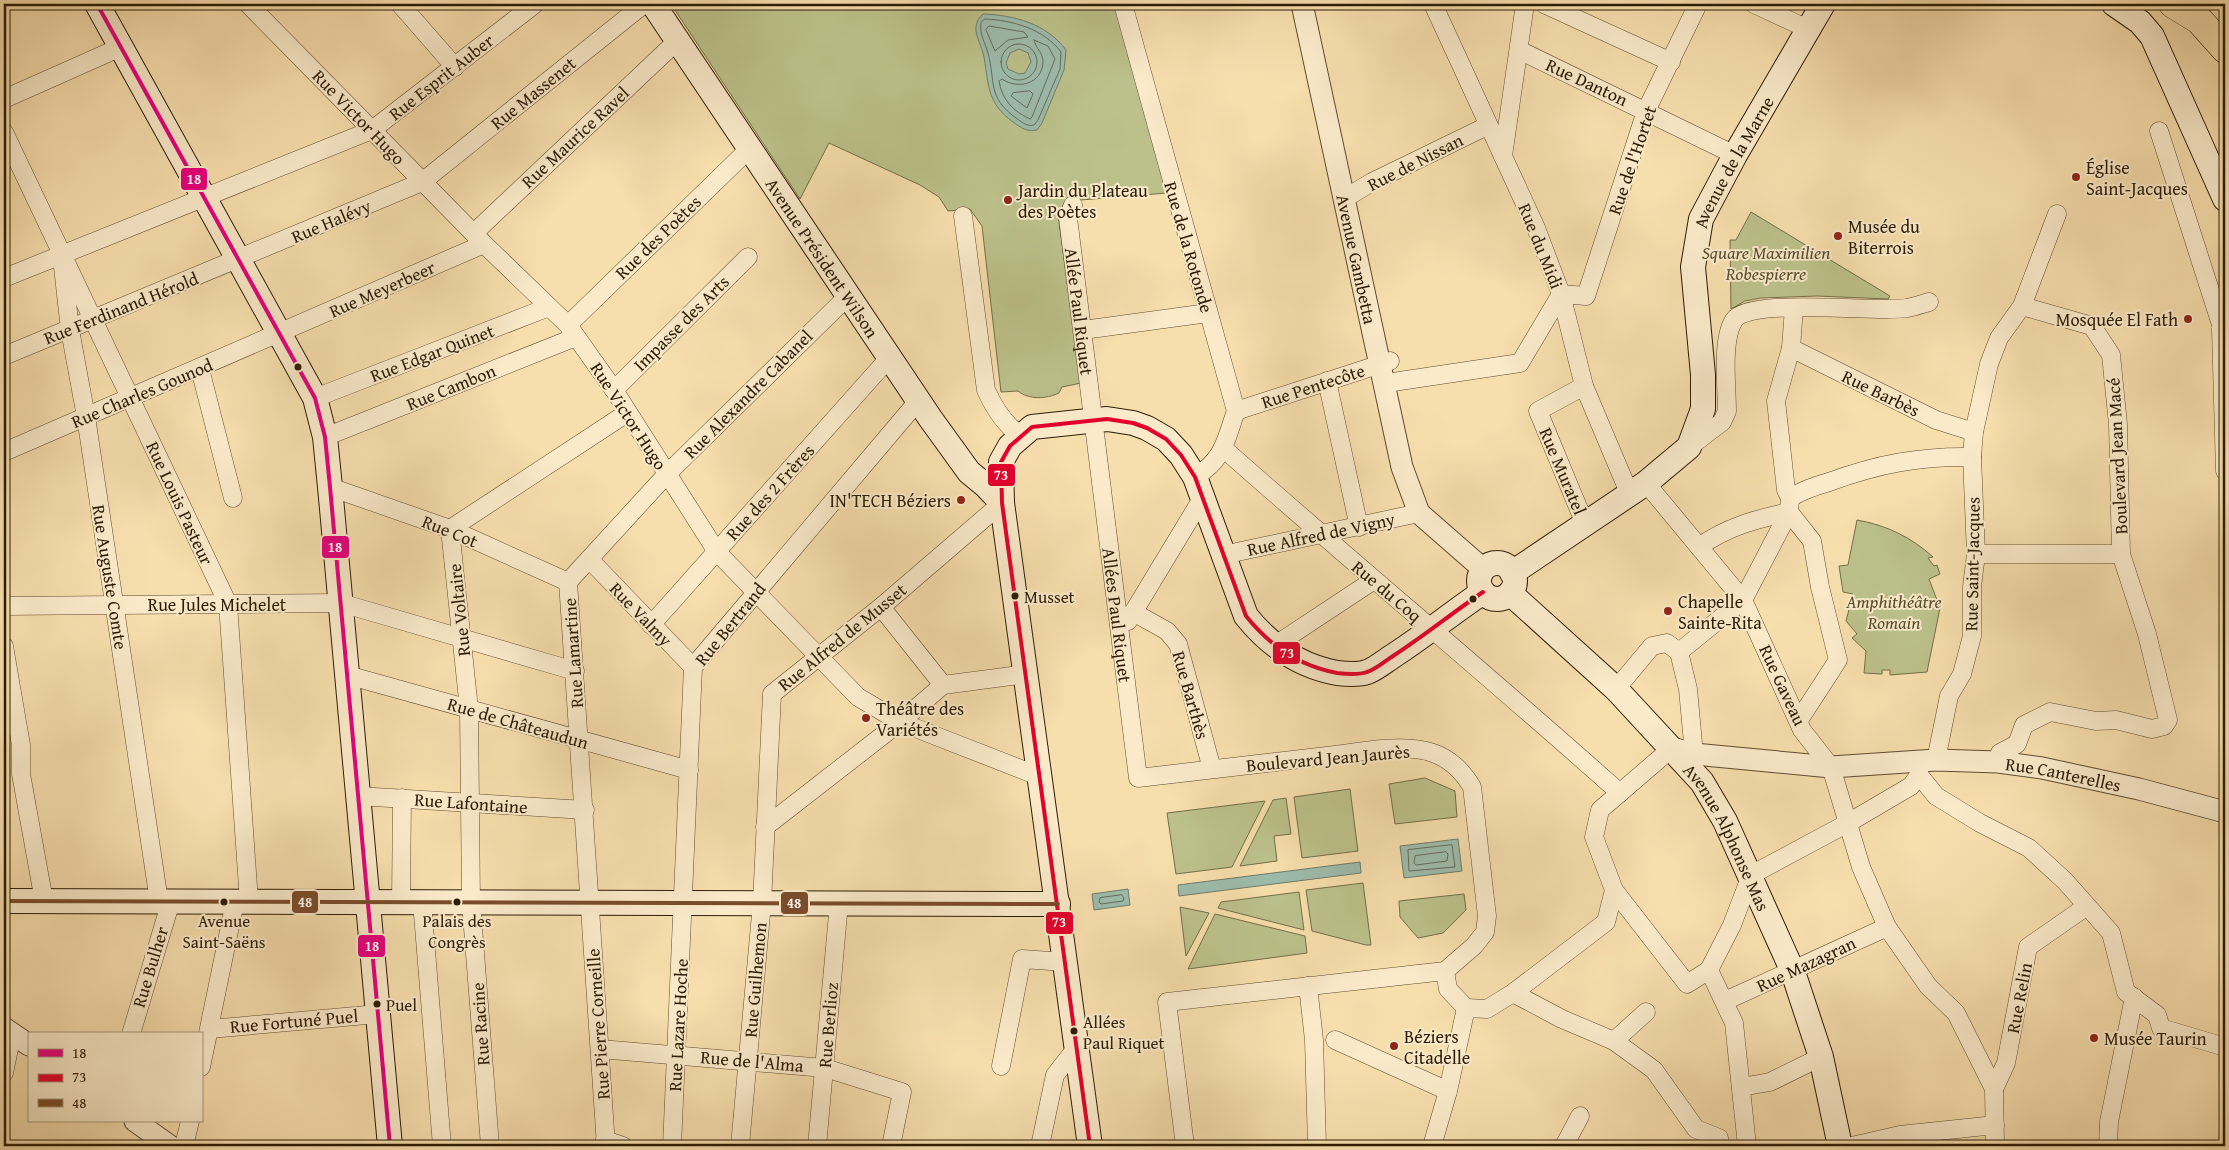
<svg xmlns="http://www.w3.org/2000/svg" width="2229" height="1150" viewBox="0 0 2229 1150" font-family="'Gentium Book Plus',serif">
<style>
.green{fill:#bcc18b;stroke:#746e48}
.water{fill:#9dbcac;stroke:#707c6a;fill-rule:evenodd}
.lines{fill:none;stroke-linecap:round;stroke-linejoin:round}
.shore{stroke:#646c59;stroke-width:1}
.minor-casing{stroke:#5f4c30;stroke-width:19}
.tertiary-casing{stroke:#5f4c30;stroke-width:23}
.secondary-casing{stroke:#2c1c06;stroke-width:26}
.primary-casing{stroke:#2c1c06;stroke-width:29}
.minor{stroke:#faeaca;stroke-width:18}
.tertiary{stroke:#faeaca;stroke-width:21}
.secondary{stroke:#faeaca;stroke-width:24}
.primary{stroke:#f7dead;stroke-width:28}
.bus-1-casing{stroke:#faeaca;stroke-width:8}
.bus-2-casing{stroke:#faeaca;stroke-width:8}
.bus-3-casing{stroke:#faeaca;stroke-width:8}
.bus-1{stroke:#e5007d;stroke-width:4}
.bus-2{stroke:#e4002b;stroke-width:4}
.bus-3{stroke:#7a4b2a;stroke-width:4}
.poi-dot{fill:#8f2418;stroke:#faeaca;stroke-width:2}
.bus-dot{fill:#2c1c06;stroke:#faeaca;stroke-width:2}
.labels{text-anchor:middle;dominant-baseline:central;stroke-width:4;stroke-linejoin:round;paint-order:stroke}
.bus-label{font-size:17px;fill:#2c1c06;stroke:#faeaca;text-anchor:start}
.street-label{font-size:18px;fill:#2c1c06;stroke:#faeaca}
.poi-label{font-size:18px;fill:#2c1c06;stroke:#faeaca;text-anchor:start}
.park-label{font-size:18px;font-style:italic;fill:#574e2e;stroke:#faeaca}
.line-badge{stroke:#faeaca;stroke-width:2}
.badge-label{font-size:14px;text-anchor:middle;font-weight:bold;fill:#fff}
</style>
<rect width="100%" height="100%" fill="#f7dead"/>
<filter id="stains"><feTurbulence type="fractalNoise" baseFrequency=".004" numOctaves="4"/><feColorMatrix values="0 0 0 0 .2 0 0 0 0 .09 0 0 0 0 .02 0 0 0 .5 -.17"/></filter>
<radialGradient id="worn" r=".72"><stop offset=".6" stop-color="#630" stop-opacity="0"/><stop offset="1" stop-color="#630" stop-opacity=".3"/></radialGradient>
<path class="green" d="M671,4H1116L1167,193L1068,201V208L1058,215L1081,383L1062,387L1059,393C1046,399 1029,400 1018,391L1001,392L982,226L970,209L948,211L939,197L920,185L829,143L800,199Z
M1751,212L1890,296L1888,299L1817,296L1761,298L1745,301L1731,309L1730,240H1736Z
M1857,520C1886,525 1911,537 1933,557L1928,558L1934,566L1937,565L1940,574L1929,579L1940,608L1927,672L1890,675V670H1882V674L1864,673L1866,651L1852,638L1857,634L1846,621L1853,594L1843,592L1839,566L1848,565Z
M1425,778L1455,791L1457,817L1395,824L1389,784Z
M1350,789L1358,851L1302,858L1294,797Z
M1286,798L1291,834L1274,836L1277,861L1240,866L1273,800Z
M1265,801L1232,867L1176,874L1167,813Z
M1363,883L1371,945H1366L1312,931L1306,890Z
M1299,892L1304,930L1218,908L1221,902Z
M1464,894L1466,910L1443,933L1418,938L1400,917L1399,901Z
M1180,907L1209,913L1186,956Z
M1215,914L1305,936L1307,953L1188,969Z"/>
<path class="water" d="M983,14C1014,15 1047,24 1066,50L1064,70L1042,123L1037,130C1027,132 1021,128 1013,122C987,103 989,86 984,57C981,41 968,28 983,14ZM1019,49L1028,53L1031,62L1025,73L1019,74L1008,69L1006,63L1010,53Z
M1458,839L1462,871L1404,878L1400,846Z
M1360,862L1361,873L1179,896L1178,885Z
M1128,889L1130,905L1094,910L1092,894Z"/>
<g class="lines">
<path class="shore" d="M985,19C1012,20 1044,29 1061,52L1060,69L1038,120L1034,125C1027,127 1022,122 1016,118C987,97 996,83 988,53C985,42 979,34 981,23Z
M989,26L1024,32L1028,37L1008,40L995,51L986,30Z
M1034,40L1048,46L1055,59L1032,117L1030,119C1013,111 1002,100 999,81L1002,79C1018,90 1043,84 1043,61C1043,53 1035,47 1034,40Z
M1001 62a18 18 0 1 1 36 0a18 18 0 1 1-36 0Z
M1030,91L1033,94L1027,108L1011,96L1013,93Z
M1452,845L1455,867L1409,871L1408,850Z
M1446,852L1448,854L1447,861L1416,865L1414,863L1415,856Z
M1122,895L1124,898L1123,901L1101,904L1099,902L1100,898Z"/>
<defs>
<g id="minor">
<path d="M248,4L484,244L568,325L614,390L717,552L858,697L900,722L1041,777"/>
<path d="M400,4L455,67"/>
<path d="M1123,4L1236,411C1225,442 1224,459 1195,477"/>
<path d="M1433,4L1536,228L1561,294L1584,386L1630,495"/>
<path d="M1544,4L1671,62"/>
<path d="M1754,4L1808,29"/>
<path d="M1519,50L1735,155"/>
<path d="M4,99L121,47"/>
<path d="M2159,131L2225,337"/>
<path d="M4,132L228,604L249,901"/>
<path d="M1503,156L1525,4"/>
<path d="M1344,199L1372,182L1487,126"/>
<path id="s1" d="M1073,205L1068,218L1138,778C1201,771 1264,763 1327,756C1355,753 1386,746 1414,749C1440,751 1459,765 1472,787L1487,916L1485,932L1474,946L1445,971L1167,1002L1185,1146"/>
<path d="M963,216L986,390C994,408 1004,424 1020,435"/>
<path d="M474,233L677,41"/>
<path d="M63,267L70,330L86,417L159,901"/>
<path d="M4,278L372,130L535,4"/>
<path d="M1561,294L1586,296L1646,111L1698,4"/>
<path d="M2022,306L2057,214"/>
<path d="M568,325L749,149"/>
<path d="M2221,329L2225,471"/>
<path d="M1083,330L1208,313"/>
<path d="M1791,348L1936,420L1974,432"/>
<path d="M4,356L422,182L644,4"/>
<path d="M200,369L233,498"/>
<path d="M1327,381L1359,527"/>
<path d="M1393,382L1520,363L1561,294"/>
<path d="M1584,386L1538,411L1585,524"/>
<path d="M614,390L748,257"/>
<path d="M315,398L549,307"/>
<path d="M1236,411L1390,361"/>
<path d="M325,437L576,337"/>
<path d="M1689,447L1722,422L1727,411C1727,387 1721,340 1734,320C1749,297 1877,313 1907,308C1914,307 1922,304 1929,302"/>
<path d="M1223,448C1354,564 1489,676 1620,793"/>
<path d="M4,452L484,244"/>
<path d="M1646,483L1743,600L1802,730L1831,767L1861,867L1887,927L1928,986L1956,1013L1994,1089L1995,1146"/>
<path d="M330,487L450,529L568,582"/>
<path d="M1790,498C1802,490 1815,486 1829,482C1878,464 1920,456 1972,457"/>
<path d="M1789,512L1812,541L1820,587L1838,660L1799,720"/>
<path d="M1699,547C1726,527 1757,519 1789,512"/>
<path d="M1976,554H2121"/>
<path d="M1223,555L1419,513"/>
<path d="M589,559L693,667"/>
<path d="M568,582L606,1146"/>
<path d="M568,582L667,474L848,296"/>
<path d="M4,606L341,603L575,671"/>
<path d="M881,607L943,685"/>
<path d="M1133,612L1167,631L1178,644L1212,769"/>
<path d="M1128,621L1203,497"/>
<path d="M651,625L889,358"/>
<path d="M4,646L21,745V774L44,901"/>
<path d="M1274,646L1374,580"/>
<path d="M347,675L689,770"/>
<path d="M1616,689L1652,646L1667,643L1679,652"/>
<path d="M1694,754L1688,689L1679,652L1743,600L1789,512L1790,498L1786,490L1776,401L1791,348L1794,308"/>
<path d="M1936,760L1949,696L1962,674L1972,636V587L1976,554L1972,457L1974,432L1989,364L1999,338L2022,306L2092,326L2111,355L2118,424L2121,554L2147,634L2168,720L2164,726L2152,729L2116,720L2096,721L2050,712L2024,725L2017,744L2000,753L1998,762"/>
<path d="M1919,775L1936,796L1980,823L2029,848L2065,881L2111,933L2126,992L2157,1015L2161,1028L2225,1047"/>
<path d="M358,796L585,810"/>
<path d="M765,827L900,722L943,685L1026,674"/>
<path d="M1614,890L1687,984L1709,970"/>
<path d="M401,902L402,798"/>
<path d="M422,902L442,1146"/>
<path d="M1445,971L1448,989L1466,1008"/>
<path d="M1308,986L1314,1040L1317,1146"/>
<path d="M1513,993L1562,1019L1614,1041L1654,1070L1696,1129L1719,1138L1720,1146"/>
<path d="M1725,1001L1887,927"/>
<path d="M1466,1008L1487,1009L1513,993L1606,922L1614,890L1594,837L1600,810L1672,748"/>
<path d="M210,1029L378,1014"/>
<path d="M131,1034L171,901"/>
<path d="M1335,1040L1448,1091"/>
<path d="M1614,1041L1646,1012"/>
<path d="M600,1049L825,1068L902,1092L891,1146"/>
<path d="M1001,1066L1022,959L1065,962"/>
<path d="M201,1067L235,902"/>
<path d="M4,1073L12,1034"/>
<path d="M1741,1087L1770,1082L1821,1057"/>
<path d="M1994,1089L2006,1063L2028,947L2087,906"/>
<path d="M605,1140L623,1146"/>
<path d="M184,1146L190,1121"/>
<path d="M490,1146L471,902L469,709L450,529L627,413"/>
<path d="M672,1146L693,667L918,401"/>
<path d="M740,1146L762,903L772,694L881,607L1002,503"/>
<path d="M817,1146L839,903"/>
<path d="M1040,1146L1055,1075L1077,1047"/>
<path d="M1432,1146L1448,1091L1466,1008"/>
<path d="M1564,1146L1580,1116"/>
<path d="M1747,1146L1734,1023L1709,970L1732,925L1751,875L1848,823L1911,786L1919,775L1918,762"/>
<path d="M1852,1146L1900,1135L1995,1125"/>
<path d="M2108,1146L2109,1122L2134,997"/>
</g>
<g id="tertiary">
<path id="s2" d="M1302,4L1402,467L1419,513L1483,569"/>
<path id="s3" d="M1672,748L1694,754L1831,767L1936,760L1998,762L2042,768L2139,789L2225,812"/>
<path d="M4,1028L29,1045"/>
<path d="M135,1121L170,1146"/>
</g>
<g id="secondary">
<path d="M97,4L315,398L325,437L330,487L390,1146"/>
<path id="s4" d="M653,4L930,418L969,472L986,486L1002,503"/>
<path d="M2114,4L2140,22L2152,36L2225,199"/>
<circle cx="1497" cy="581" r="18"/>
<path id="s5" d="M1512,573L1646,483L1689,447L1703,409V375L1693,267L1701,219L1735,155L1823,4"/>
<path id="s6" d="M1510,593L1616,689L1702,782L1725,821L1793,972L1821,1057L1840,1146"/>
<path d="M4,901L1058,904"/>
<path d="M1090,1146L1002,503L1001,462L1010,446L1032,427L1107,419L1133,423L1147,428L1166,439L1181,455L1195,477L1246,616C1270,646 1299,666 1337,673C1346,674 1359,675 1367,672C1376,669 1385,661 1393,656C1424,636 1452,613 1483,592"/>
</g>
<path id="primary" d="M2173,4L2199,20L2225,49"/>
</defs>
<use href="#minor" class="minor-casing"/>
<use href="#tertiary" class="tertiary-casing"/>
<use href="#secondary" class="secondary-casing"/>
<use href="#primary" class="primary-casing"/>
<use href="#minor" class="minor"/>
<use href="#tertiary" class="tertiary"/>
<use href="#secondary" class="secondary"/>
<use href="#primary" class="primary"/>
<defs>
<path id="bus-1" d="M97,4L315,398L325,437L330,487L390,1146"/>
<path id="bus-2" d="M1090,1146L1002,503L1001,462L1010,446L1032,427L1107,419L1133,423L1147,428L1166,439L1181,455L1195,477L1246,616C1270,646 1299,666 1337,673C1346,674 1359,675 1367,672C1376,669 1385,661 1393,656C1424,636 1452,613 1483,592"/>
<path id="bus-3" d="M4,901L1058,904"/>
</defs>
<use href="#bus-1" class="bus-1-casing"/>
<use href="#bus-2" class="bus-2-casing"/>
<use href="#bus-3" class="bus-3-casing"/>
<use href="#bus-1" class="bus-1"/>
<use href="#bus-2" class="bus-2"/>
<use href="#bus-3" class="bus-3"/>
</g>
<g class="poi-dot">
<circle cx="2076" cy="177" r="5"/>
<circle cx="1008" cy="200" r="5"/>
<circle cx="1838" cy="236" r="5"/>
<circle cx="2188" cy="319" r="5"/>
<circle cx="961" cy="500" r="5"/>
<circle cx="1668" cy="611" r="5"/>
<circle cx="866" cy="718" r="5"/>
<circle cx="2094" cy="1038" r="5"/>
<circle cx="1394" cy="1046" r="5"/>
</g>
<g class="bus-dot">
<circle cx="298" cy="367" r="4.5"/>
<circle cx="1015" cy="596" r="4.5"/>
<circle cx="1473" cy="599" r="4.5"/>
<circle cx="224" cy="902" r="4.5"/>
<circle cx="457" cy="902" r="4.5"/>
<circle cx="377" cy="1004" r="4.5"/>
<circle cx="1074" cy="1031" r="4.5"/>
</g>
<g class="labels">
<g class="bus-label">
<text x="1024" y="596">Musset</text>
<text x="224" y="920" text-anchor="middle">Avenue<tspan x="224" dy="21">Saint-Saëns</tspan></text>
<text x="457" y="920" text-anchor="middle">Palais des<tspan x="457" dy="21">Congrès</tspan></text>
<text x="386" y="1004">Puel</text>
<text x="1083" y="1021">Allées<tspan x="1083" dy="21">Paul Riquet</tspan></text>
</g>
<g class="street-label">
<text transform="translate(441 77) rotate(-38)">Rue Esprit Auber</text>
<text transform="translate(1587 82) rotate(25)">Rue Danton</text>
<text transform="translate(533 93) rotate(-39)">Rue Massenet</text>
<text transform="translate(359 117) rotate(46)">Rue Victor Hugo</text>
<text transform="translate(575 137) rotate(-43)">Rue Maurice Ravel</text>
<text transform="translate(1632 160) rotate(-71)">Rue de l'Hortet</text>
<text transform="translate(1415 162) rotate(-27)">Rue de Nissan</text>
<text stroke="none"><textPath href="#s5" startOffset="514">Avenue de la Marne</textPath></text>
<text transform="translate(331 221) rotate(-23)">Rue Halévy</text>
<text transform="translate(658 237) rotate(-44)">Rue des Poètes</text>
<text transform="translate(1541 246) rotate(68)">Rue du Midi</text>
<text transform="translate(1189 247) rotate(74)">Rue de la Rotonde</text>
<text stroke="none"><textPath href="#s4" startOffset="305">Avenue Président Wilson</textPath></text>
<text stroke="none"><textPath href="#s2" startOffset="261">Avenue Gambetta</textPath></text>
<text transform="translate(382 289) rotate(-24)">Rue Meyerbeer</text>
<text transform="translate(121 308) rotate(-22)">Rue Ferdinand Hérold</text>
<text stroke="none"><textPath href="#s1" startOffset="108">Allée Paul Riquet</textPath></text>
<text transform="translate(681 323) rotate(-45)">Impasse des Arts</text>
<text transform="translate(432 353) rotate(-21)">Rue Edgar Quinet</text>
<text transform="translate(1313 386) rotate(-18)">Rue Pentecôte</text>
<text transform="translate(451 387) rotate(-22)">Rue Cambon</text>
<text transform="translate(142 393) rotate(-23)">Rue Charles Gounod</text>
<text transform="translate(1881 393) rotate(26)">Rue Barbès</text>
<text transform="translate(748 394) rotate(-45)">Rue Alexandre Cabanel</text>
<text transform="translate(629 416) rotate(57)">Rue Victor Hugo</text>
<text transform="translate(2117 456) rotate(-93)">Boulevard Jean Macé</text>
<text transform="translate(1563 471) rotate(67)">Rue Muratel</text>
<text transform="translate(770 492) rotate(-48)">Rue des 2 Frères</text>
<text transform="translate(180 503) rotate(65)">Rue Louis Pasteur</text>
<text transform="translate(450 531) rotate(22)">Rue Cot</text>
<text transform="translate(1321 534) rotate(-12)">Rue Alfred de Vigny</text>
<text transform="translate(1972 564) rotate(-89)">Rue Saint-Jacques</text>
<text transform="translate(110 577) rotate(81)">Rue Auguste Comte</text>
<text transform="translate(1387 591) rotate(40)">Rue du Coq</text>
<text x="217" y="604">Rue Jules Michelet</text>
<text transform="translate(459 610) rotate(-96)">Rue Voltaire</text>
<text transform="translate(641 614) rotate(46)">Rue Valmy</text>
<text stroke="none"><textPath href="#s1" startOffset="414">Allées Paul Riquet</textPath></text>
<text transform="translate(730 624) rotate(-51)">Rue Bertrand</text>
<text transform="translate(842 637) rotate(-39)">Rue Alfred de Musset</text>
<text transform="translate(573 653) rotate(-94)">Rue Lamartine</text>
<text transform="translate(1783 685) rotate(65)">Rue Gaveau</text>
<text transform="translate(1191 695) rotate(74)">Rue Barthès</text>
<text transform="translate(518 723) rotate(16)">Rue de Châteaudun</text>
<text transform="translate(1328 758) rotate(-5)">Boulevard Jean Jaurès</text>
<text stroke="none"><textPath href="#s3" startOffset="394">Rue Canterelles</textPath></text>
<text transform="translate(471 803) rotate(4)">Rue Lafontaine</text>
<text stroke="none"><textPath href="#s6" startOffset="330">Avenue Alphonse Mas</textPath></text>
<text transform="translate(1806 964) rotate(-25)">Rue Mazagran</text>
<text transform="translate(150 967) rotate(-73)">Rue Bulher</text>
<text transform="translate(755 980) rotate(-85)">Rue Guilhemon</text>
<text transform="translate(2019 998) rotate(-79)">Rue Relin</text>
<text transform="translate(294 1021) rotate(-5)">Rue Fortuné Puel</text>
<text transform="translate(480 1024) rotate(-94)">Rue Racine</text>
<text transform="translate(598 1024) rotate(-94)">Rue Pierre Corneille</text>
<text transform="translate(678 1025) rotate(-87)">Rue Lazare Hoche</text>
<text transform="translate(828 1025) rotate(-85)">Rue Berlioz</text>
<text transform="translate(752 1061) rotate(5)">Rue de l'Alma</text>
</g>
<g class="poi-label">
<text x="2086" y="167">Église<tspan x="2086" dy="21">Saint-Jacques</tspan></text>
<text x="1018" y="190">Jardin du Plateau<tspan x="1018" dy="21">des Poètes</tspan></text>
<text x="1848" y="226">Musée du<tspan x="1848" dy="21">Biterrois</tspan></text>
<text x="2178" y="319" text-anchor="end">Mosquée El Fath</text>
<text x="951" y="500" text-anchor="end">IN'TECH Béziers</text>
<text x="1678" y="601">Chapelle<tspan x="1678" dy="21">Sainte-Rita</tspan></text>
<text x="876" y="708">Théâtre des<tspan x="876" dy="21">Variétés</tspan></text>
<text x="1404" y="1036">Béziers<tspan x="1404" dy="21">Citadelle</tspan></text>
<text x="2104" y="1038">Musée Taurin</text>
</g>
<g class="park-label">
<text x="1766" y="252">Square Maximilien<tspan x="1766" dy="21">Robespierre</tspan></text>
<text x="1894" y="601">Amphithéâtre<tspan x="1894" dy="21">Romain</tspan></text>
</g>
</g>
<g class="line-badge">
<rect x="180" y="167" width="28" height="24" rx="5" fill="#e5007d"/>
<rect x="987" y="463" width="29" height="24" rx="5" fill="#e4002b"/>
<rect x="321" y="535" width="29" height="24" rx="5" fill="#e5007d"/>
<rect x="1272" y="641" width="29" height="24" rx="5" fill="#e4002b"/>
<rect x="291" y="890" width="28" height="24" rx="5" fill="#7a4b2a"/>
<rect x="780" y="891" width="29" height="24" rx="5" fill="#7a4b2a"/>
<rect x="1045" y="911" width="29" height="24" rx="5" fill="#e4002b"/>
<rect x="357" y="934" width="29" height="24" rx="5" fill="#e5007d"/>
</g>
<g class="badge-label">
<text x="194" y="184">18</text>
<text x="1001" y="480">73</text>
<text x="335" y="552">18</text>
<text x="1287" y="658">73</text>
<text x="305" y="907">48</text>
<text x="794" y="908">48</text>
<text x="1059" y="927">73</text>
<text x="372" y="951">18</text>
</g>
<rect width="2229" height="1150" fill="none" stroke="#f7dead" stroke-width="20"/>
<rect x="5" y="5" width="2219" height="1140" fill="none" stroke="#2c1c06" stroke-width="2.5"/>
<rect x="10" y="10" width="2209" height="1130" fill="none" stroke="#2c1c06"/>
<rect x="28" y="1032" width="175" height="90" fill="#faeaca" stroke="#a8987c"/>
<rect x="38" y="1049" width="25" height="8" fill="#e5007d" stroke="#a8987c"/>
<text x="72" y="1058" font-size="15" fill="#2c1c06">18</text>
<rect x="38" y="1074" width="25" height="8" fill="#e4002b" stroke="#a8987c"/>
<text x="72" y="1082" font-size="15" fill="#2c1c06">73</text>
<rect x="38" y="1099" width="25" height="8" fill="#7a4b2a" stroke="#a8987c"/>
<text x="72" y="1108" font-size="15" fill="#2c1c06">48</text>
<rect width="100%" height="100%" filter="url(#stains)"/>
<rect width="100%" height="100%" fill="url(#worn)"/>
</svg>
